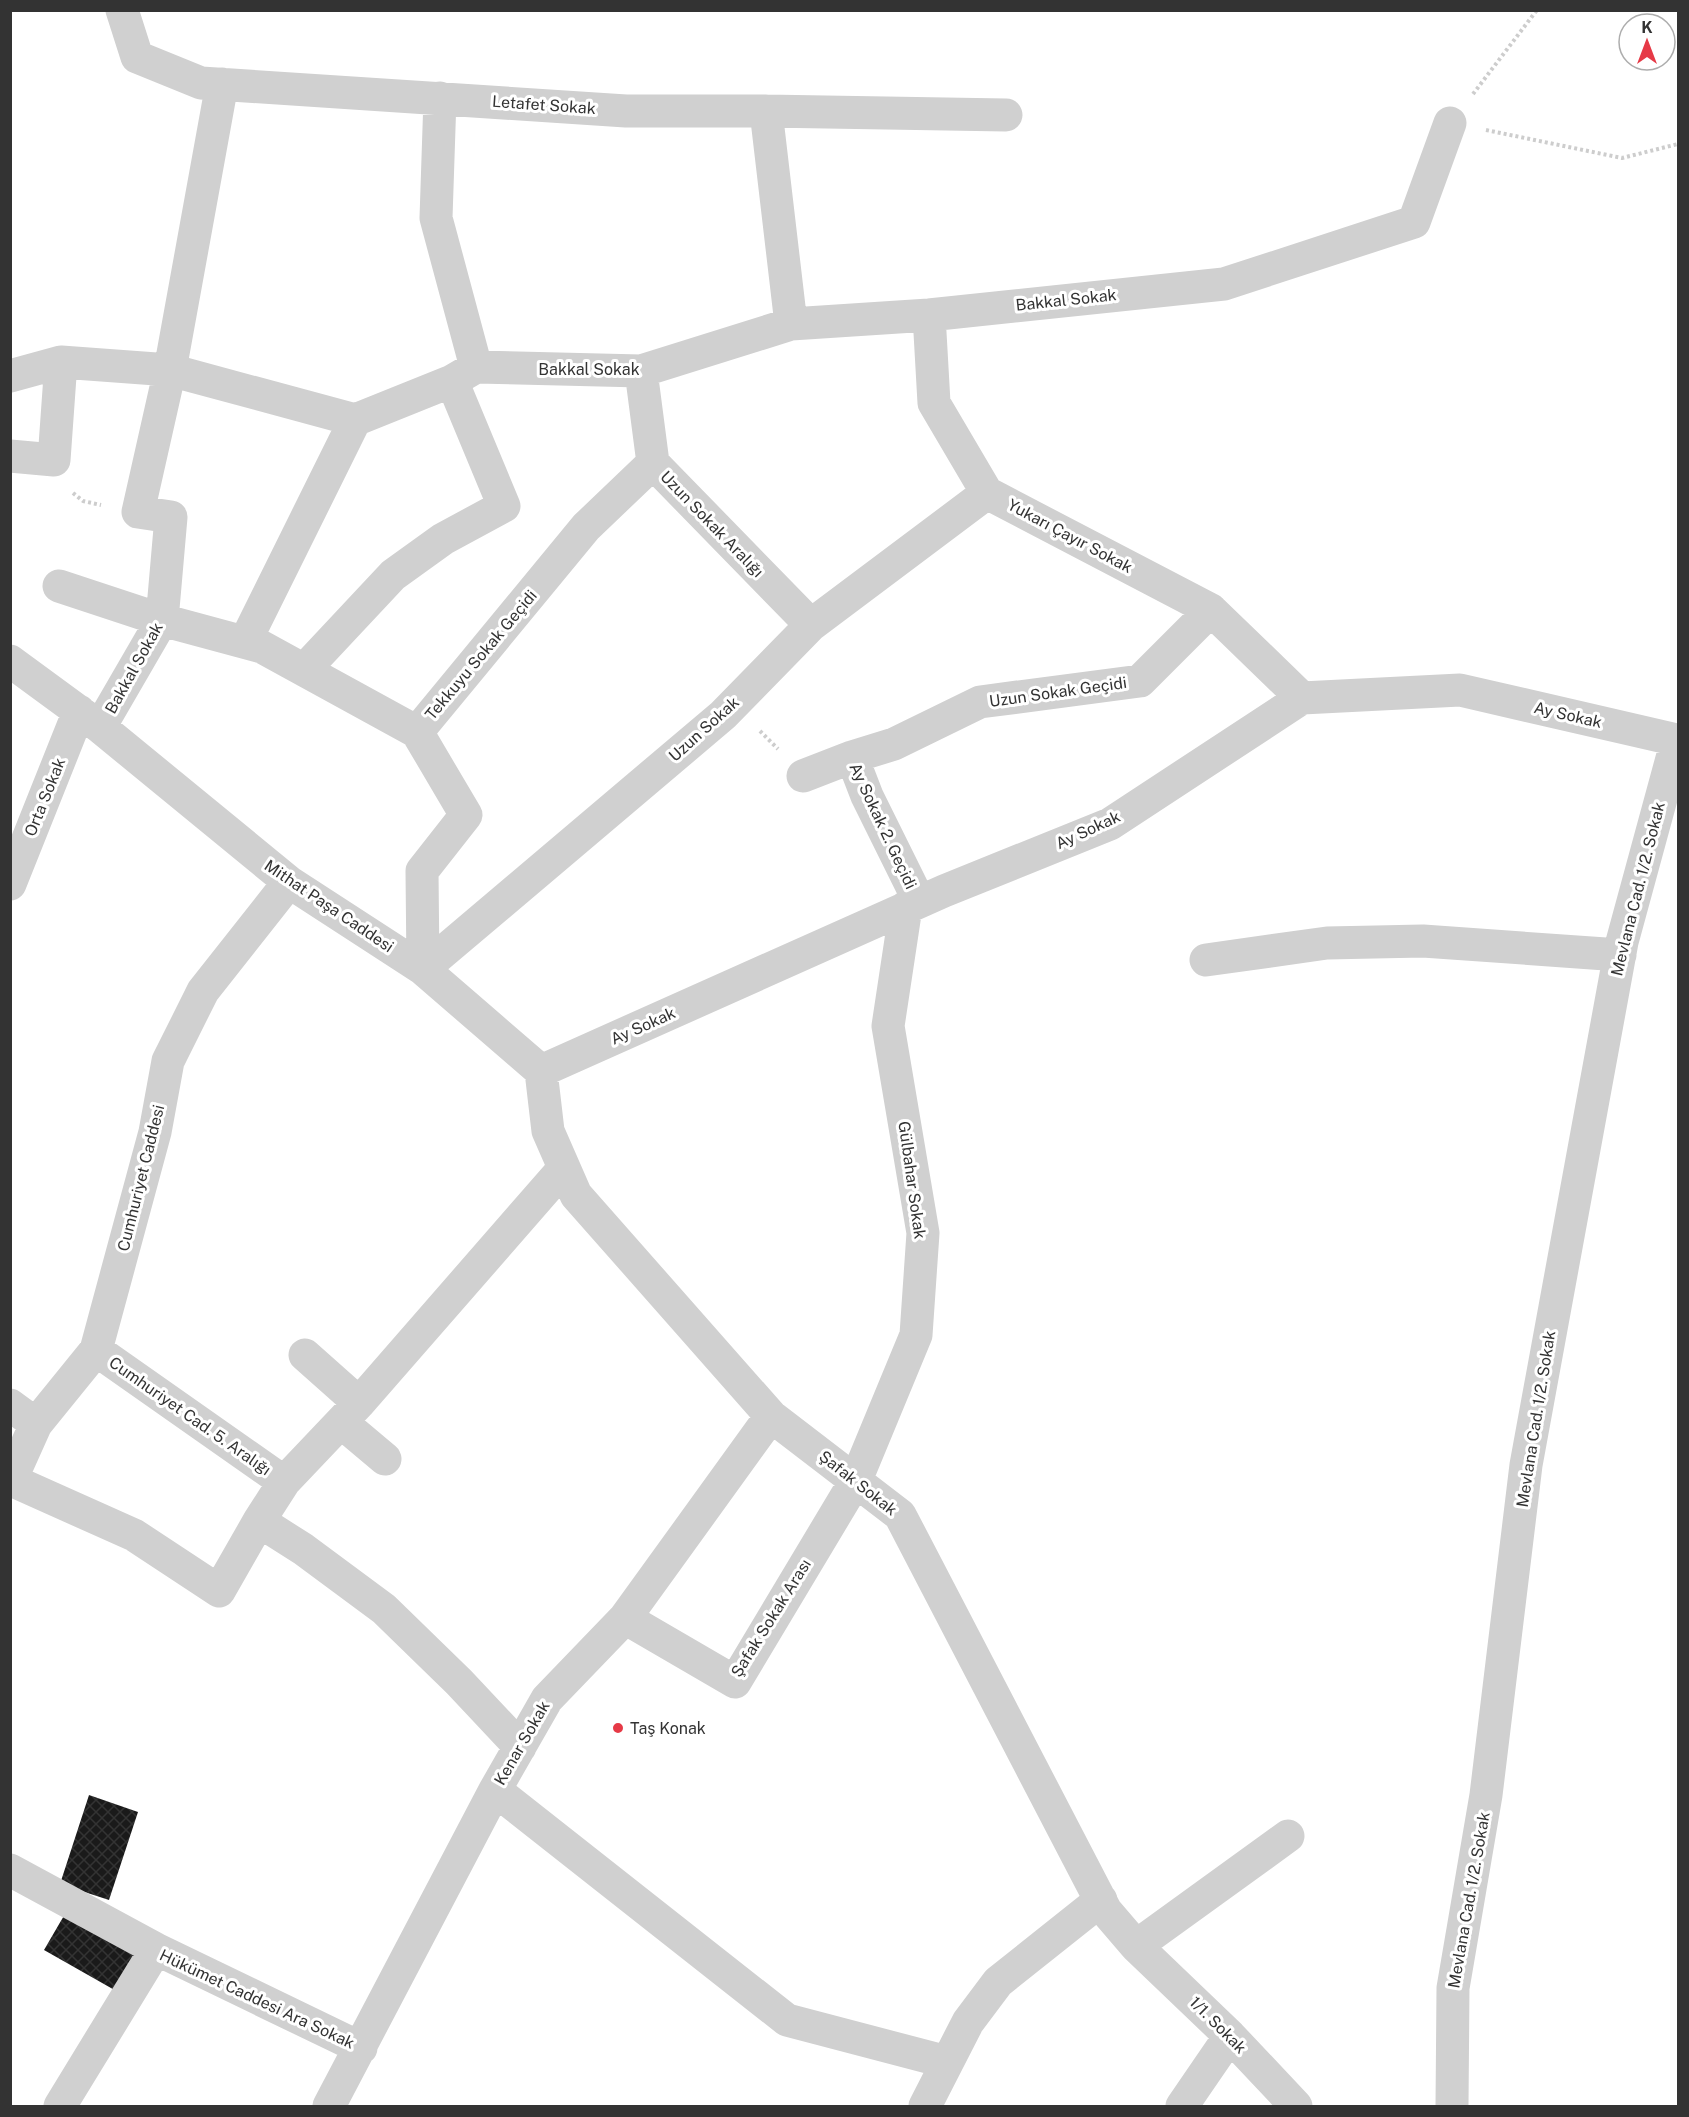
<svg xmlns="http://www.w3.org/2000/svg" width="1689" height="2117" viewBox="0 0 1689 2117" font-family="'Public Sans',sans-serif">
<style>
.building{fill:url(#building-cross-hatch)}
.lines{fill:none;stroke-linecap:round;stroke-linejoin:round}
.path{stroke:#cdcdcd;stroke-width:4;stroke-dasharray:3 3;stroke-linecap:butt}
.minor{stroke:#d0d0d0;stroke-width:33}
.poi-dot{fill:#e63946;stroke:#fff;stroke-width:2}
.labels{text-anchor:middle;dominant-baseline:central;stroke-width:6;stroke-linejoin:round;paint-order:stroke}
.street-label{font-size:16px;fill:#333;stroke:#fff}
.poi-label{font-size:16px;fill:#333;stroke:#fff;text-anchor:start}
</style>
<defs>
<pattern id="building-cross-hatch" width="8" height="8" patternUnits="userSpaceOnUse" patternTransform="scale(1.5)"><rect width="8" height="8" fill="#1a1a1a"/><path d="M0 0l8 8M0 8l8-8" fill="none" stroke="#333"/></pattern>
</defs>
<rect width="100%" height="100%" fill="#fff"/>
<path class="building" d="M89,1795L138,1812L109,1900L60,1884Z
M69,1907L143,1949L118,1992L44,1950Z"/>
<g class="lines">
<path class="path" d="M1473,94L1537,10
M1486,130L1622,158L1678,144
M73,493L83,501L101,505
M760,731L778,749"/>
<path class="minor" d="M122,10L137,57L201,83L626,111H766L1006,115
M440,98L436,218L476,367
M766,111L791,324
M929,315L934,403L987,493L1211,610L1302,698
M641,371L653,463L811,625
M10,376L61,362L170,370L222,84
M10,456L54,460L61,362
M59,586L162,620L262,647L417,732
M245,642L355,420
M10,661L100,727L289,882L423,969L541,1071L548,1131L576,1195L771,1416L900,1515L1106,1911L1136,1946L1230,2036L1296,2106
M304,670L393,575L443,539L504,506L452,381
M100,727L162,620L171,517L138,512L170,370L355,420L452,381L476,367L641,371L791,324L929,315L1224,284L1414,222L1450,123
M852,757L894,744L980,702L1140,681L1211,610
M803,776L852,757L867,796L919,901
M10,884L79,711
M1206,960L1327,943L1423,941L1620,955
M423,969L723,715L811,625L987,493
M423,969L422,871L466,815L417,732L586,527L653,463
M541,1071L944,891L1110,824L1302,698L1460,690L1677,740L1622,942L1526,1465L1486,1795L1453,1988L1452,2106
M96,1350L284,1482
M305,1355L359,1403L284,1482L259,1521L303,1549L384,1609L459,1682L520,1747
M359,1403L564,1168
M10,1405L36,1424
M341,1422L385,1459
M11,1480L134,1535L219,1591L259,1521
M10,1482L36,1424L96,1350L155,1132L168,1061L203,991L289,882
M625,1618L735,1682L856,1480L916,1335L923,1233L888,1026L906,907
M495,1790L787,2020L947,2062
M10,1870L156,1949
M1136,1946L1288,1836
M60,2106L156,1949L361,2048
M329,2106L495,1790L547,1699L625,1618L771,1416
M925,2106L968,2022L998,1982L1101,1900
M1182,2106L1230,2036"/>
</g>
<circle class="poi-dot" cx="618" cy="1728" r="6"/>
<g class="labels">
<g class="street-label">
<text transform="translate(544 105) rotate(4)">Letafet Sokak</text>
<text transform="translate(1066 300) rotate(-6)">Bakkal Sokak</text>
<text x="589" y="369">Bakkal Sokak</text>
<text transform="translate(712 524) rotate(46)">Uzun Sokak Aralığı</text>
<text transform="translate(1070 536) rotate(28)">Yukarı Çayır Sokak</text>
<text transform="translate(481 655) rotate(-50)">Tekkuyu Sokak Geçidi</text>
<text transform="translate(134 668) rotate(-61)">Bakkal Sokak</text>
<text transform="translate(1058 692) rotate(-8)">Uzun Sokak Geçidi</text>
<text transform="translate(1568 715) rotate(13)">Ay Sokak</text>
<text transform="translate(704 729) rotate(-42)">Uzun Sokak</text>
<text transform="translate(45 797) rotate(-68)">Orta Sokak</text>
<text transform="translate(883 826) rotate(65)">Ay Sokak 2. Geçidi</text>
<text transform="translate(1088 830) rotate(-25)">Ay Sokak</text>
<text transform="translate(1638 889) rotate(-76)">Mevlana Cad. 1/2. Sokak</text>
<text transform="translate(329 906) rotate(34)">Mithat Paşa Caddesi</text>
<text transform="translate(643 1026) rotate(-24)">Ay Sokak</text>
<text transform="translate(141 1178) rotate(-76)">Cumhuriyet Caddesi</text>
<text transform="translate(912 1180) rotate(82)">Gülbahar Sokak</text>
<text transform="translate(190 1416) rotate(35)">Cumhuriyet Cad. 5. Aralığı</text>
<text transform="translate(1536 1419) rotate(-81)">Mevlana Cad. 1/2. Sokak</text>
<text transform="translate(858 1483) rotate(38)">Şafak Sokak</text>
<text transform="translate(771 1618) rotate(-58)">Şafak Sokak Arası</text>
<text transform="translate(522 1743) rotate(-60)">Kenar Sokak</text>
<text transform="translate(1469 1900) rotate(-80)">Mevlana Cad. 1/2. Sokak</text>
<text transform="translate(257 1999) rotate(25)">Hükümet Caddesi Ara Sokak</text>
<text transform="translate(1218 2025) rotate(45)">1/1. Sokak</text>
</g>
<g class="poi-label">
<text x="630" y="1728">Taş Konak</text>
</g>
</g>
<rect width="1689" height="2117" fill="none" stroke="#333333" stroke-width="24"/>
<g transform="translate(1647 42)"><circle r="28" fill="#ffffff" stroke="#adadad" stroke-width="1.5"/>
<path d="M0-4.5L10 22L0 15L-10 22Z" fill="#e63946"/>
<text y="-9" font-size="16" font-weight="bold" text-anchor="middle" fill="#333333">K</text>
</g>
</svg>
